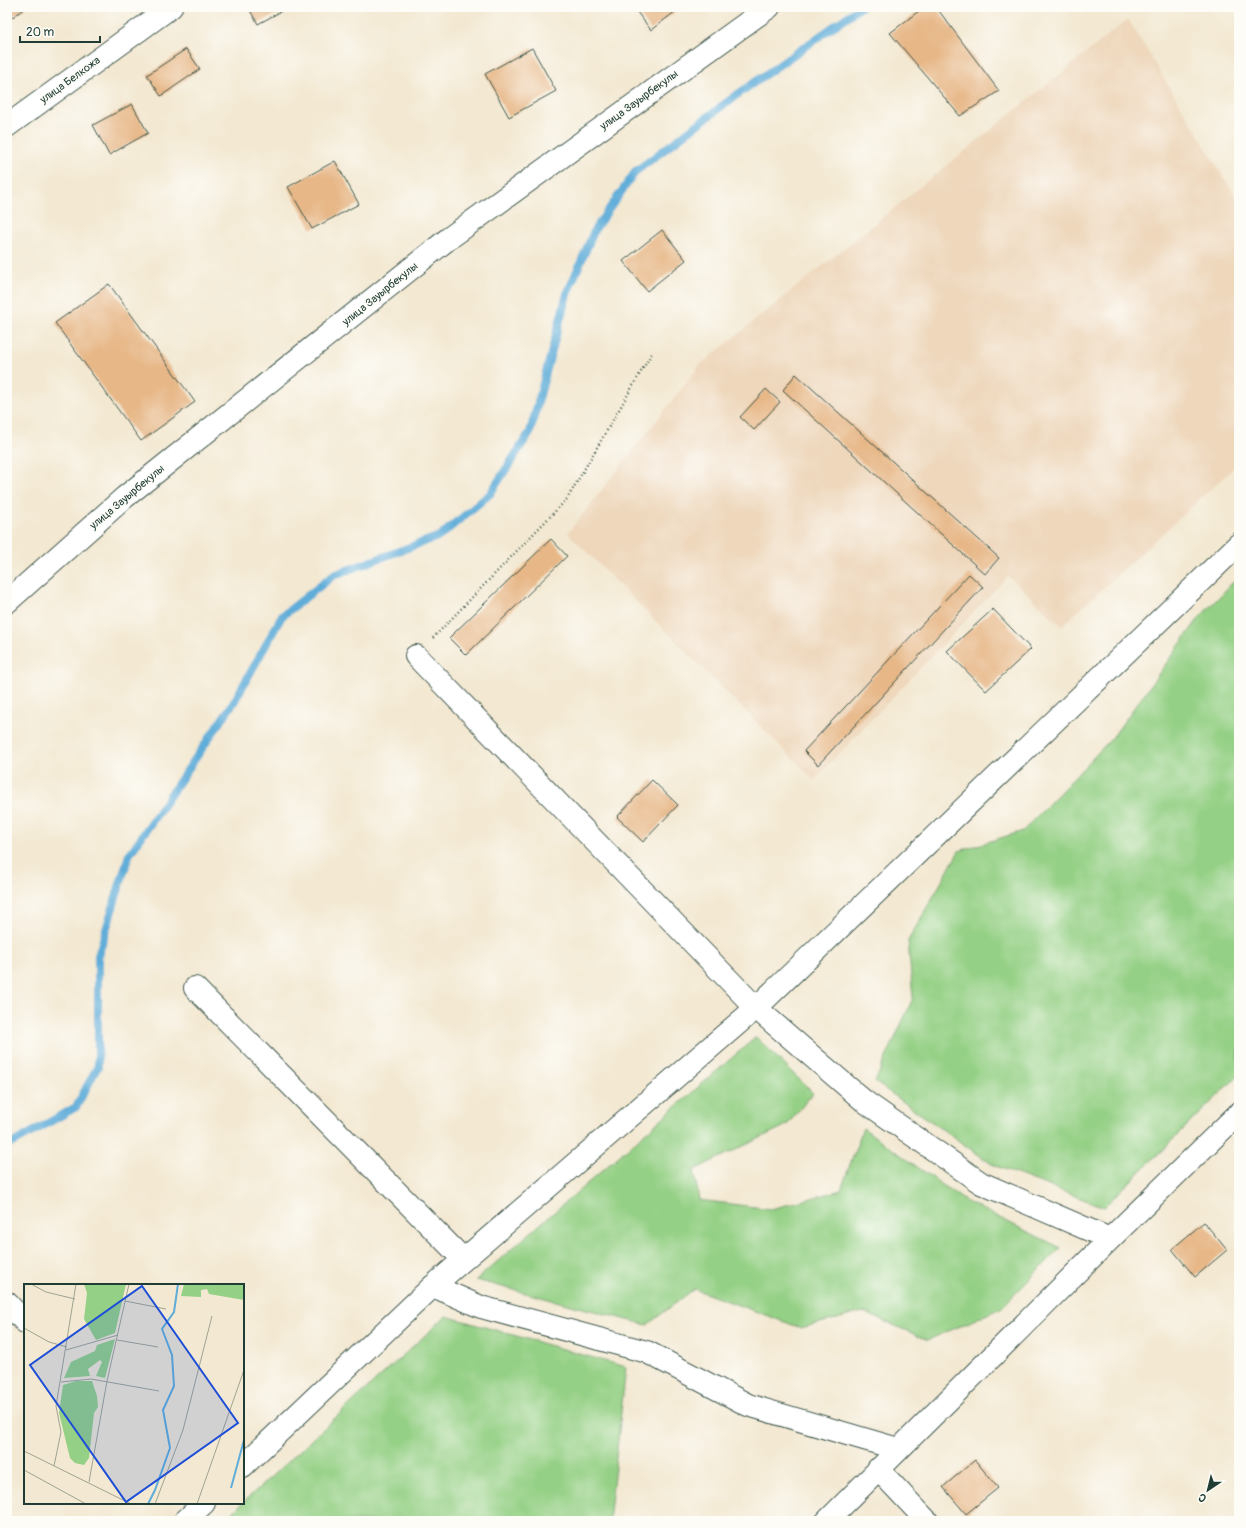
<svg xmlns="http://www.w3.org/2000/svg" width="1246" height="1528" viewBox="0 0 1246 1528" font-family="Pangolin,sans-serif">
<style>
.built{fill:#eed7bb}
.green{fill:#94d085;stroke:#5a865c}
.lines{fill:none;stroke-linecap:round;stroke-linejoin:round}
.stream{stroke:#60add9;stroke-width:8}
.building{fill:#e7b787}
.minor-casing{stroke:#3f574c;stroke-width:24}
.path{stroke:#3f574c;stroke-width:2.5;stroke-dasharray:1 3;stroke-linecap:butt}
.minor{stroke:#fff;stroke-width:22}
.labels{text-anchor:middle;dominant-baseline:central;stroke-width:3;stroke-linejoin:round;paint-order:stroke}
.street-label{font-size:11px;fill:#1f3d34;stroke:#fdfcf7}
.inset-river{fill:none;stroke:#60add9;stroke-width:2}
.inset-road{fill:none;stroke:#9ea492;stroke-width:1}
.view{fill:#1d4ed8;fill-opacity:0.15;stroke:#1d4ed8;stroke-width:2}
.inset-edge{fill:none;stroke:#1f3d34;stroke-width:2}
</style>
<rect width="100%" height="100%" fill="#fdfcf7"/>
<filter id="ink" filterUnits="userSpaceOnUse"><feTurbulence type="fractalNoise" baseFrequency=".025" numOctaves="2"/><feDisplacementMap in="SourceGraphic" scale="8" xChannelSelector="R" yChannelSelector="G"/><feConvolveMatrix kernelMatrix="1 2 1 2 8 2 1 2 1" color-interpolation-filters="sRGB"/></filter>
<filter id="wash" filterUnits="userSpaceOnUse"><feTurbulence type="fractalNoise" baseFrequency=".012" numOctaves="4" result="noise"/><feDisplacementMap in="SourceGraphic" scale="16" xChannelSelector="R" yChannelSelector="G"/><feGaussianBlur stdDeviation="0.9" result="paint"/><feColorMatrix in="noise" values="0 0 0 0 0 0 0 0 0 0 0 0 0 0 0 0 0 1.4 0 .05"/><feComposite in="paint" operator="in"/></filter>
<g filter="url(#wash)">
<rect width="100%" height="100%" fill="#f3e8d1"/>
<path class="built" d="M1128,19L1239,202V463L1062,626L1008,576L814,780L568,533L701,364Z"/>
<path class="green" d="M1239,576V1075L1104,1207L993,1165L875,1082L913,998L908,941L959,851L1023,831L1112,738L1200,617Z
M756,1037L813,1093L787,1125L694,1170L699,1200L771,1209L841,1190L863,1128L965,1201L1061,1248L1001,1308L928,1340L863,1312L801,1328L694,1289L647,1325L476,1280Z
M446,1316L626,1367L609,1521H223Z"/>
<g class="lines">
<path class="stream" d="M7,1144L15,1142L76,1107L98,1066V956L129,855L234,702L282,616L334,575L440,536L490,494L530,432L567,294L595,229L636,171L734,97L861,7"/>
</g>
<g id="blocks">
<path class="building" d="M7,7H27L7,21Z
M248,7H289L258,24Z
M633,7H679L680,8L651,30Z
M924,7H936L999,91L960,116L890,33Z
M532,48L556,91L509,117L485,74Z
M186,49L200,69L161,96L147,75Z
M132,104L148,133L109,155L93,125Z
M335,161L359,204L312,229L288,187Z
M662,230L686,260L647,291L623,261Z
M109,284L195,402L141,441L55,323Z
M796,374L999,558L985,574L783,390Z
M766,389L780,402L754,430L740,417Z
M551,539L567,556L466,655L449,638Z
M969,574L983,587L818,765L804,751Z
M993,609L1031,649L986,691L947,651Z
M652,780L678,805L643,842L617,817Z
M1204,1222L1227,1250L1195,1277L1172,1249Z
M975,1460L998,1488L966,1514L943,1487Z"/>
</g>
</g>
<g filter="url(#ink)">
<use href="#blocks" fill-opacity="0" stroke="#3f574c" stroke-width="1"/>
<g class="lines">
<defs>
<path id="minor" d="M7,126L171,7
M7,602L125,497L448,239L769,7
M416,656L756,1008L864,1101L981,1183L1110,1239
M195,988L463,1259
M433,1286L481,1307L647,1352L748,1405L898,1449
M7,1303L25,1322
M243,1466L433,1286L756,1008L1239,544
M878,1469L927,1521
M185,1521L204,1503
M827,1521L1110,1239L1239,1113"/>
</defs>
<use href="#minor" class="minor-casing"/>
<path class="path" d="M433,638L567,499L652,353"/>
<use href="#minor" class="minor"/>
</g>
</g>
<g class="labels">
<g class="street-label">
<text transform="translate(70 80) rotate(-36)">улица Белкожа</text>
<text transform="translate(639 100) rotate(-36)">улица Зауырбекулы</text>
<text transform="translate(380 294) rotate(-39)">улица Зауырбекулы</text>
<text transform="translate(127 497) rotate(-40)">улица Зауырбекулы</text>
</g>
</g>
<g transform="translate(24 1284)">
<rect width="220" height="220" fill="#f3e8d1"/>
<path d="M60,0H102L91,49L72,56L60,35L63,9ZM160,0H220V16L185,10L183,5L177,6V13L157,12ZM91,55L81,94L72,92L78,78L76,76L64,85L66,92L40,94L47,78L71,67L73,61ZM52,97H68L73,112L74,123L70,129L65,174L60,181L51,179L46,174L35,129L39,101Z" fill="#94d085"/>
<path class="inset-river" d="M207,204L220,156M124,220L131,206L146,164L139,126L150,102L148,71L138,45L150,28L154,0"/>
<path class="inset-road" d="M7,0L22,8L51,15M101,17L142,25M0,44L25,58L43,63M93,56L134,63M42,66L94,51M37,98L67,95L135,107M0,167L107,220M30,182L37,148L32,122L52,0M0,186L62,220M65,198L83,97L105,0M131,220L159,146L188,32M173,220L220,86"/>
<path class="view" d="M118,2L214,139L102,218L6,81Z"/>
<rect width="220" height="220" class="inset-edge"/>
</g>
<rect width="1246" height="1528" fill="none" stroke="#fdfcf7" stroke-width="24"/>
<g transform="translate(1208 1490) rotate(215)" stroke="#fdfcf7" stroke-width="3" paint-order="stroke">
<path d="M0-3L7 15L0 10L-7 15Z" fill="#1f3d34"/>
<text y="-6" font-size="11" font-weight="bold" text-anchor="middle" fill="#1f3d34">С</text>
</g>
<path d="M20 36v6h80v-6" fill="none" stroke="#1f3d34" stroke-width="2"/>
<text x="26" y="36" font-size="12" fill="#1f3d34" stroke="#fdfcf7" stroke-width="3" paint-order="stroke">20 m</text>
</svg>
